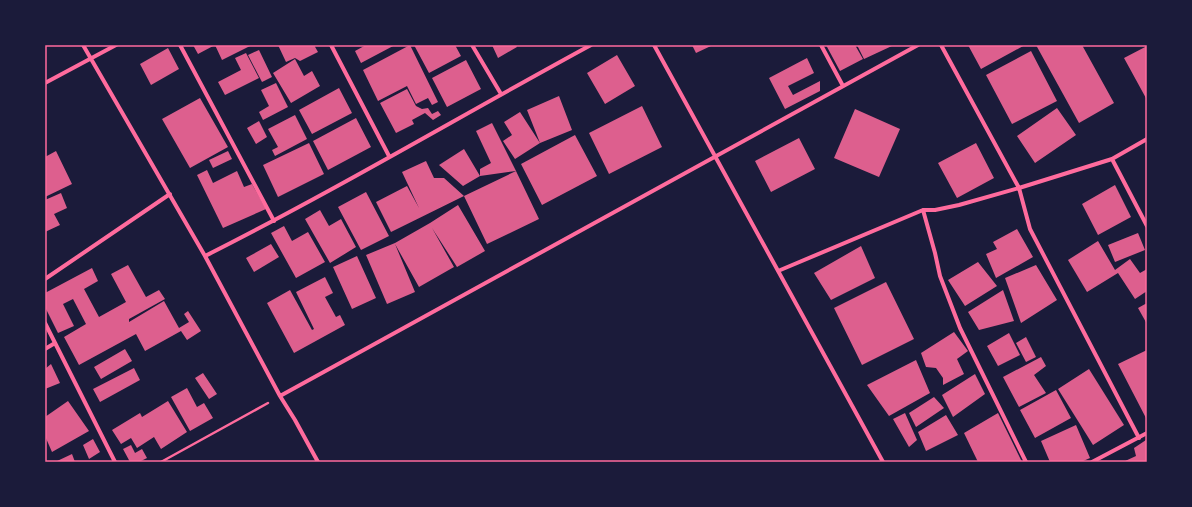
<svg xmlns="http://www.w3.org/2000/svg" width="1192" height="507" viewBox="0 0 1192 507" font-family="'IBM Plex Sans',sans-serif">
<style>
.building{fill:#dd5f8e}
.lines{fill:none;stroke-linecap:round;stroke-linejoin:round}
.path{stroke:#ff6b9d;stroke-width:2.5}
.minor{stroke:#ff6b9d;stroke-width:4}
.neatline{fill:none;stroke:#ff6b9d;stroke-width:1.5}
</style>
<rect width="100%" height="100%" fill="#1b1b3a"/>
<path class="building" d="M193,45H252L222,60L215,45L198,54Z
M278,45H314L318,52L300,61L295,58L286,62Z
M366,45H395L361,63L355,51Z
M410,45L438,102L432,105L428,98L416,104L407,86L378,101L363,70Z
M414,45H455L461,56L429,73Z
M492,45H516L517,47L498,58Z
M692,45H713L696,53Z
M826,45H855L863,59L840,71Z
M857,45H894L864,59Z
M968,45H1025L981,69Z
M1036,45H1082L1114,103L1079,123Z
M1147,46V100L1124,58Z
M168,48L179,69L151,85L140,64Z
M259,50L272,77L262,82L248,55Z
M1031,51L1057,101L1012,124L986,75Z
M246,53L259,78L225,95L218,82L241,70L235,58Z
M617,55L635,86L605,104L587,73Z
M807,58L814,73L788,86L793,95L820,81V91L785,109L769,78Z
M295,59L304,76L312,71L320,86L291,103L273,73Z
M466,60L481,89L447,107L432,78Z
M276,83L288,107L263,120L259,112L269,106L261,90Z
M339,88L352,113L312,134L299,110Z
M407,89L416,106L422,109L428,108L432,114L438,111L441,115L433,120L425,113L412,120L414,124L396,133L380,103Z
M559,96L572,130L540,143L515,159L503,141L512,135L504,122L520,112L540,143L527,110Z
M200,98L228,147L190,168L162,119Z
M642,106L662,147L609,174L589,133Z
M1057,108L1076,135L1035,163L1017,136Z
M855,109L900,129L879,177L834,158Z
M295,115L307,139L275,156L272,150L278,147L268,129Z
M356,118L371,147L328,170L313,141Z
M259,121L267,137L256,144L247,128Z
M492,123L516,171L480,176V169L491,163L476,131Z
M575,135L597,176L542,205L521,164Z
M799,138L815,169L771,192L755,161Z
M309,143L324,174L278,197L263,165Z
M976,143L994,178L957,198L938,163Z
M464,149L480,176L463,186L439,165Z
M56,151L72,184L45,197V157Z
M228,151L232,159L213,168L209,160Z
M426,161L434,178H444L464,196L516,171L539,219L487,244L464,196L391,232L376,202L407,186L419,208L402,172Z
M207,170L213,183L237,171L244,187L252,184L266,209L223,228L197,175Z
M1115,185L1131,217L1098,235L1082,204Z
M366,192L389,236L361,250L338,207Z
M61,193L67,208L54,214L60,225L45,232V200Z
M458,205L485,251L457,267L432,228L454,267L419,287L395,244L415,292L387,304L366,255L395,243L430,223Z
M320,210L329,226L341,219L356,247L330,263L305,219Z
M284,226L292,241L308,232L325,262L296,278L271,233Z
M1017,229L1033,257L996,278L986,254L997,249L993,242Z
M1138,233L1145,250L1115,262L1108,245Z
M1098,241L1115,270L1130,259L1140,273L1147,269V291L1135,299L1118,273L1087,292L1068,260Z
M271,244L279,257L254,272L246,258Z
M861,246L875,278L831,300L814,273Z
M357,256L376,298L352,309L333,267Z
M978,262L997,286L965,306L948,280Z
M128,265L146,297L159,290L165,299L129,319V322L164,301L179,328L189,322L184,314L188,311L201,331L187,340L181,331L145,351L136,334L79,365L64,337L86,324L73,299L63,304L74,326L58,333L45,307V293L92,268L98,281L84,289L99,317L126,302L111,274Z
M1036,265L1057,300L1021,323L1005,278Z
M325,277L333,293L325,297L336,317L340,315L345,325L294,353L267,303L290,290L312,330L314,329L296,292Z
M886,282L914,339L862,365L834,308Z
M1003,290L1014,321L979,330L968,312Z
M1147,303V324L1138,308Z
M954,332L968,351L957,359L964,374L943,385V378L936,368L926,367L921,353Z
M1009,333L1020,355L998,366L987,346Z
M1026,337L1036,357L1026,362L1016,343Z
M125,349L132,361L101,379L94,367Z
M1147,350V420L1118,364Z
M1041,357L1046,366L1034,375L1046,393L1019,407L1003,377Z
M916,360L930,393L889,416L867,385Z
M51,364L60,383L45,389V369Z
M134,368L140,380L100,402L93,389Z
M1089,369L1124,425L1093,445L1058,389Z
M203,373L217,394L209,399L195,378Z
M975,374L985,394L953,417L942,395Z
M187,388L197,407L204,403L213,418L190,431L171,397Z
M1056,390L1071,418L1035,438L1020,410Z
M934,397L944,408L916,427L909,413Z
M68,401L89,431L52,452L45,436V417Z
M168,401L187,432L161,449L154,437L137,448L131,438L121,444L112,430L140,413L142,417Z
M905,413L917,440L909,447L893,419Z
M998,413L1022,462H978L964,433Z
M946,415L958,435L926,451L918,432Z
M1076,425L1090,458L1081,462H1050L1041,441Z
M93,439L100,452L89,459L83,445Z
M1146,440L1147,443V462H1123L1136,456L1134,448Z
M131,445L135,453L142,449L147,458L139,462H130L123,449Z
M72,454L75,462H55Z"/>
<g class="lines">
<path class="path" d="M161,462L268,403"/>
<path class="minor" d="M83,45L205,256L280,396L295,420L318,462
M180,45L274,221
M331,45L389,156
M472,45L501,94
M654,45L883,462
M821,45L843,86
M941,45L1019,188L1030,229L1139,438
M45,83L116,45
M1112,159L1147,226
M923,210L935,253L940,276L960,328L1026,462
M205,256C336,190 462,115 591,45
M778,271L923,210H935L959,205L1019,188L1112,159L1147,139
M45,279L170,194
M45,323L115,462
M45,349L55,343
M280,396L918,45
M1092,462L1147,433"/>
</g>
<rect width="1192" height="507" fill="none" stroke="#1b1b3a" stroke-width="92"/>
<rect x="46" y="46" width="1100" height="415" class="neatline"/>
</svg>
